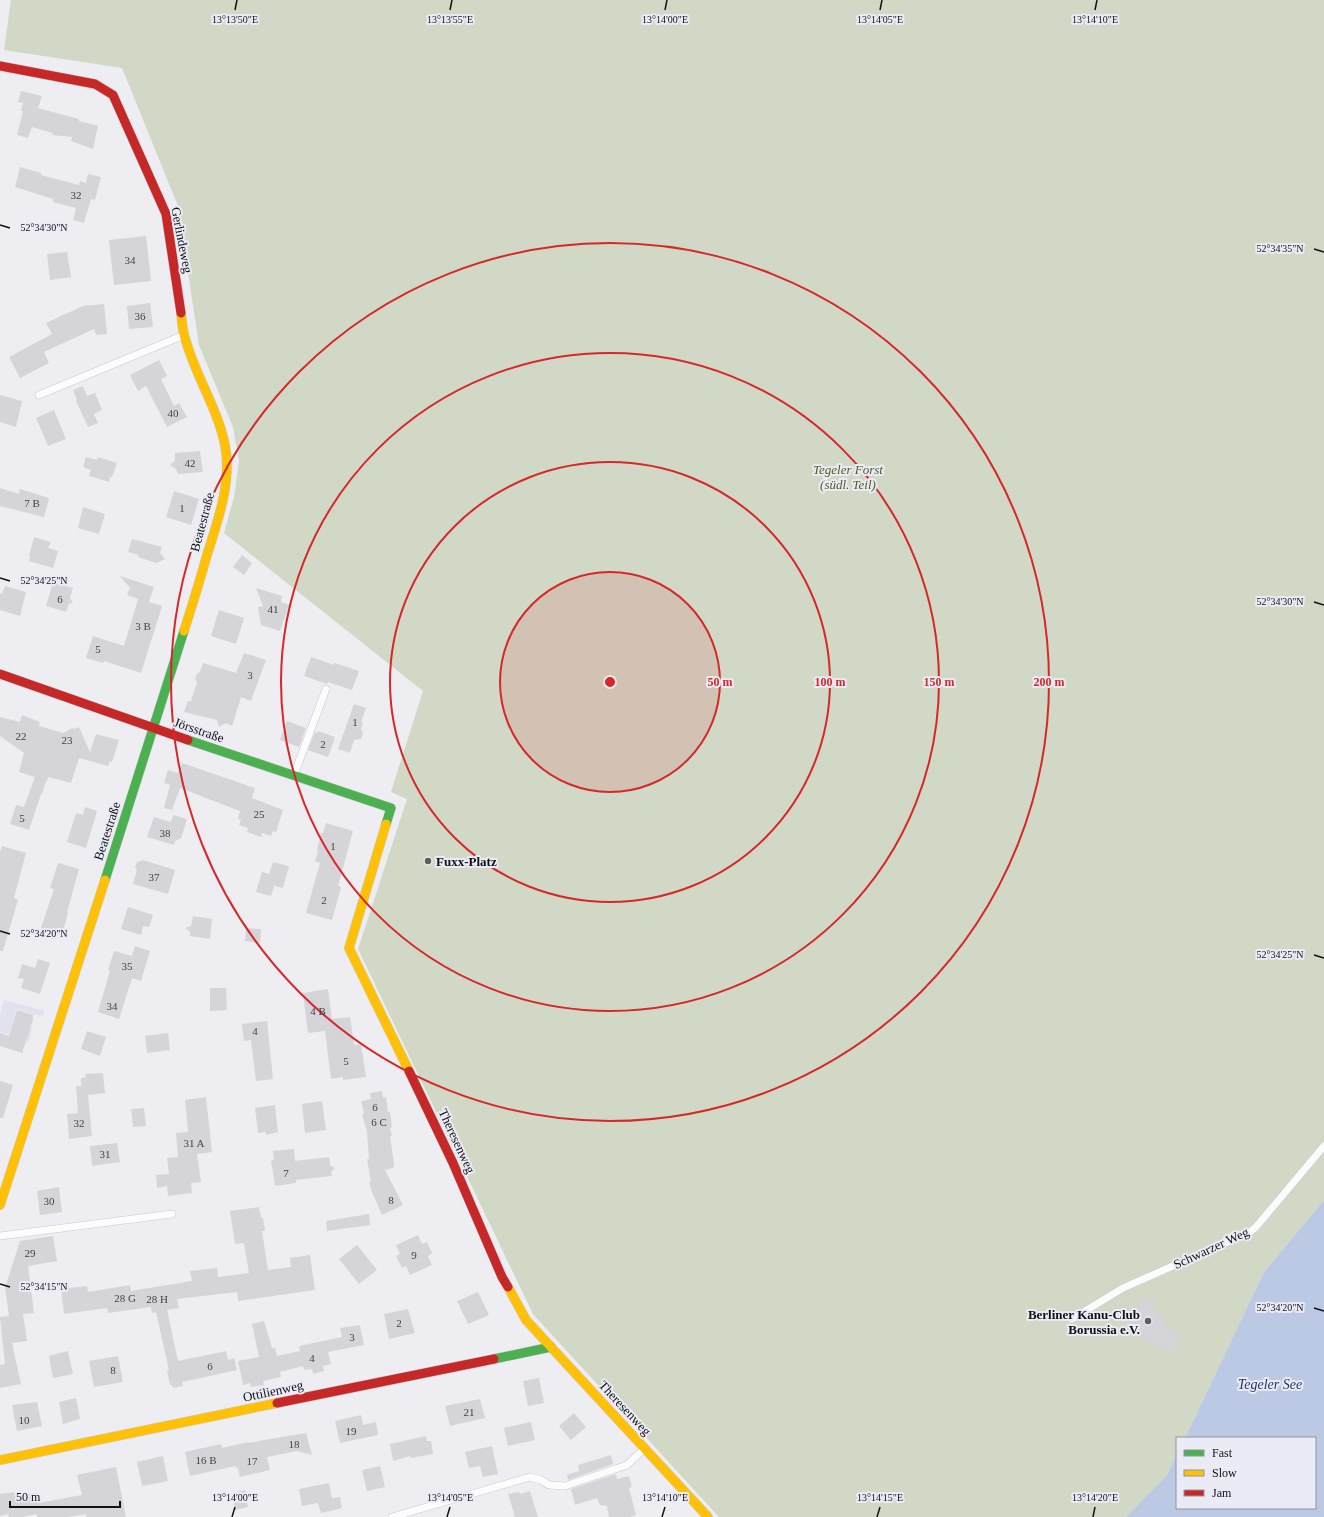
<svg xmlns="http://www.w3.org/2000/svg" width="1324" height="1517" viewBox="0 0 1324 1517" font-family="'Times New Roman',serif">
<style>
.built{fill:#e1e2ee}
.green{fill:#d1d8c6}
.water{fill:#bbc9e5}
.building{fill:#d5d5d9}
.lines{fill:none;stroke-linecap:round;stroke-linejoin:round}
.lane-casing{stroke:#c9cacd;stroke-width:8}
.fast-casing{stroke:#c9cacd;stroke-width:10}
.slow-casing{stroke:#c9cacd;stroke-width:10}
.jam-casing{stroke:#c9cacd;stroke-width:10}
.lane{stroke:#fcfcfd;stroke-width:7}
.fast{stroke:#4caf50;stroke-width:9}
.slow{stroke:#ffc107;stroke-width:9}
.jam{stroke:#c62828;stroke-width:9}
.ticks{fill:none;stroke:#111115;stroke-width:1.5}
.ring{fill:none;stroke:#d62828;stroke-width:2}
.poi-dot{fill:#5e5e62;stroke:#eaebf5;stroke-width:1.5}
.labels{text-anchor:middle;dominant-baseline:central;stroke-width:4;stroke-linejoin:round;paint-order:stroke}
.number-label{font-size:11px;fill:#424246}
.street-label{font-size:13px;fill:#111115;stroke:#eaebf5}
.park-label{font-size:13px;font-style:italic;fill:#4d5d20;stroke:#eaebf5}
.poi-label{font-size:13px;font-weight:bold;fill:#111115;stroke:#eaebf5;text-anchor:start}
.water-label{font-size:14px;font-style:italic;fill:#203666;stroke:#eaebf5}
.ticks-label{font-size:10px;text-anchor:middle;fill:#111115;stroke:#eaebf5;stroke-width:4;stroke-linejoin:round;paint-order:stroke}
.centre{fill:#d62828;stroke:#eaebf5;stroke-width:2}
.ring-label{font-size:12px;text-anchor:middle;font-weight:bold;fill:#d62828;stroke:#eaebf5;stroke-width:4;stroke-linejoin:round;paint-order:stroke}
</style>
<rect width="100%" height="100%" fill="#ededf2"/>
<path class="built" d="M4,1000L44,1011L43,1017L16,1009L13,1022L32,1028L29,1041L0,1032V1015Z"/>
<path class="green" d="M11,0H1324V1200L1264,1272L1185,1438H1177V1454L1167,1475L1126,1517H719L533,1314L358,949L407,799L391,792L423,691L224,533L234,497L239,461L233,427L199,345L178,206L122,68L4,50Z"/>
<path class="water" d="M1324,1200V1517H1126L1167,1475L1177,1454V1508H1315V1438H1185L1264,1272Z"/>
<path class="building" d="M21,91L42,96L38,108L79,119V121L98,126L93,149L71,141L72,137L52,135L53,133L32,127L28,138L17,135L23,111H21L23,103L18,102Z
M20,167L41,173V175L79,185L80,181L86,183L88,174L101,177L95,200L91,199L84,223L73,220L76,208L53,202V199L15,187Z
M146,236L151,281L114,285L109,240Z
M67,252L71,277L50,280L47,254Z
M150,303L153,327L129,329L127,306Z
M104,304L107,334L96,335L94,329L44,352L49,363L20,378L9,357L52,334L46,323L83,306Z
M159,360L167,376L161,379L174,406L179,403L187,417L167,427L146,386L138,391L130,375Z
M83,386L87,396L95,393L102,410L94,414L98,423L88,427L76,401L77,400L73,390Z
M0,395L22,401L16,427L0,422Z
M54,410L66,439L48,446L36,418Z
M200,451L203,472L178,474L176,469L170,465L175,461V453Z
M86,457L97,460L98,457L117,463L112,477H110L109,482L89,476L91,470L83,467Z
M0,488L19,494L20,489L49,498L44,517L0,506Z
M174,491L199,499L191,525L166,517Z
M83,507L105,514L99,534L78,528Z
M34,537L51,542L48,548L58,551L53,568L29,561L30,557L29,556Z
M132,539L162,547L160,553L165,559L156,563L138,557L139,555L128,552Z
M242,555L252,563L244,575L233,567Z
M120,576L154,587L149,602L162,606L141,673L104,661L103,663L86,658L93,636L124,646L138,599L127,595L130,588Z
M53,582L73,588L70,598L73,602L69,604L66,612L46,606Z
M5,586L26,592L20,616L0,610V593L2,594Z
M256,588L282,596L281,602L289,605L280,631L261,625L258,607L263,606Z
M219,610L244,618L236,644L211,636Z
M244,653L266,660L251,701L241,697L232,726L226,723L219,727L217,720L184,712L188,701H191L197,682L195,679L197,674L200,672L203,663L236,673Z
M311,657L334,665L335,663L359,671L352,690L328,682L327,684L304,676Z
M354,704L366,708L361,722L363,723L361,729L363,733L361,739L354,740L350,753L338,749Z
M22,715L40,722L39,726L63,733L72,728L75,729L79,727L90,752L96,734L119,740L112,762L110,761L108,766L79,758L71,783L48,777L47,781H46L42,794H41L29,830L10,824L16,805L24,807L35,777L19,772L24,753L0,736V717L20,722Z
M287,721L306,728L299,747L280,740Z
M318,731L335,737L328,757L308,750L315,732L317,733Z
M182,763L255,788L252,798L283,810L276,832L273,831L271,836L262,833L261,837L247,832L248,828L239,825L241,820L238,819L240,811L180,788L172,810L164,808L170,785L164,783L168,770L178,773Z
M85,807L97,811L86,848L67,842L76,813L83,815Z
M173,815L187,819L181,838L175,841L174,845L147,837L154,817L171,822Z
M326,823L353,831L338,886L341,887L332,920L306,913L320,863L315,861L318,851L317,850L321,833H323Z
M2,846L26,853L14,898L18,900L3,951H0V852Z
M143,860L175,870L168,894L133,884L137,870L135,867L137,862Z
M273,862L289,866L283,888L274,886L271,896L256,892L262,872L269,874Z
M58,863L79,869L67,912L68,913L62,935L41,928L54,889L50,888Z
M128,907L153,915L149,927L143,926L141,935L121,929Z
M193,916L212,919L210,939L190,936V932L185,928L191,926Z
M246,928L261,929L260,943L245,941Z
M135,946L150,951L141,981L132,978L119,1019L98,1012L110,971L108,970L114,951L132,956Z
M38,959L50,963L40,994L21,988L24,979L18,978L22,964L35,968Z
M210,988H226L227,1010L210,1011Z
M328,989L332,1019L350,1017L354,1045L361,1044L366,1077L343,1080V1077L331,1079L325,1031L308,1033L303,993Z
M17,1010L33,1015V1020L22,1053L0,1046V1033L9,1036Z
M267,1021L273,1079L256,1081L251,1040L244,1041L242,1024Z
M87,1031L106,1037L100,1056L81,1049Z
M168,1033L170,1050L147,1053L145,1036Z
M103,1073L105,1093L88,1095L92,1136L69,1139L67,1114L78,1113L76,1086H81V1078L86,1077L85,1074Z
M0,1081L13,1085L3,1118H0Z
M382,1091L383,1098L386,1097L388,1112H390L392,1127L390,1128L392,1136H390L394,1164L393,1168L385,1170L403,1205L382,1215L372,1192L369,1182H371L367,1159H369L367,1131L362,1115L364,1114L361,1101L371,1099L370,1093Z
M206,1097L212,1152L197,1154L201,1182L191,1183L192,1193L168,1196L167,1186L157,1188L156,1175L169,1174L167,1158L178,1157L176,1133L188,1132L185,1100Z
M322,1101L326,1130L305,1133L302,1104Z
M275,1105L278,1132L266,1135V1132L258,1133L255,1108Z
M144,1108L146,1126L133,1127L131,1109Z
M117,1143L120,1162L92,1166L90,1146Z
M294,1149L295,1161L329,1157L330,1165L335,1168L331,1172L332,1176L296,1180V1183L275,1186L271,1161L274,1160L273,1151Z
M59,1187L62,1212L40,1215L37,1191Z
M259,1207L261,1218H263L265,1231H262L268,1270L291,1267L290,1258L310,1255L315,1290L238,1301L237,1292L177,1299L179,1308L167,1310L178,1361L226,1351L228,1360L234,1358L237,1370L182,1382L183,1386L173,1388L172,1385H170L167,1371L169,1370L156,1312L152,1313L151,1307L108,1313L107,1308L64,1314L61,1289L87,1286L88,1292L130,1285L131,1291L192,1281L190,1271L217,1268L218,1277L249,1273L244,1243L235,1244L230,1211Z
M369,1214L370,1225L327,1231L326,1221Z
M418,1235L422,1244L427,1242L432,1253L428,1256L432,1265L410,1275L406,1266L402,1268L396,1256L400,1254L396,1245Z
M53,1236L57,1261L28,1266L34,1313L23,1314L27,1341L12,1343L21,1384L0,1388V1365L5,1364L0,1317L9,1316L5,1288L20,1241Z
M357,1245L377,1270L359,1284L339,1259Z
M478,1292L489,1315L468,1324L457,1301Z
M1142,1297L1156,1303L1153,1310L1167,1316L1163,1326L1181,1335L1173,1353L1127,1332Z
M408,1309L415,1333L389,1339L384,1314Z
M264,1321L272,1348H275L277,1356L300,1351L299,1346L342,1337L340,1328L360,1325L364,1345L328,1352L331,1364L323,1366L324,1371L313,1374L312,1369L304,1370L303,1366L280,1372L281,1377L263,1381L264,1385L251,1387L250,1383L243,1385L238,1361L259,1357L252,1324Z
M68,1351L73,1374L53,1378L49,1356Z
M118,1356L123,1382L94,1387L89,1361Z
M539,1378L544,1403L528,1406L523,1381Z
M76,1398L80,1419L63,1424L59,1402Z
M480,1399L485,1418L450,1426L445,1406Z
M37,1402L42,1426L17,1431L12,1405Z
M574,1413L586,1427L571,1440L559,1426Z
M361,1415L363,1425L376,1422L378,1435L340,1443L335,1421Z
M531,1422L535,1440L508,1446L504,1428Z
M306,1433L312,1455L297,1451L267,1457L270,1470L240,1477L238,1468H236V1466L190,1476L185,1452L221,1444L222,1448L248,1442V1443L264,1440Z
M426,1436L427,1441H431L433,1454L411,1458L410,1456L393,1461L390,1444Z
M492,1446L498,1474L483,1477L480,1466L469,1468L465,1452Z
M611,1455L613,1464L568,1480L567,1475L579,1471L578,1465Z
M163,1456L168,1481L142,1486L137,1462Z
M380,1466L385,1487L367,1491L362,1470Z
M116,1467L126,1517H86V1514L68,1517H37V1514L23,1517H9L8,1514L0,1516V1494L14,1492L15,1496L36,1493L38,1503L82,1495L77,1475Z
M616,1474L617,1479L629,1476L632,1487L629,1488L636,1515L630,1517H609L607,1506L600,1505L597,1498L575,1505L571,1489Z
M329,1483L332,1498L340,1497L342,1508L321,1513L318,1503L302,1506L299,1489Z
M245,1490L248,1507L235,1510L232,1493Z
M530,1491L538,1517H515L508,1494L519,1492L520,1494Z"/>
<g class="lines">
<defs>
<path id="lane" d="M39,395L184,335
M294,775L326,689
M0,1236L172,1214
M1072,1319L1123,1288L1250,1232L1256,1227L1324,1146
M392,1517L530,1477L541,1480L549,1485L565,1486L627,1465L644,1449"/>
<path id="fast" d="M188,740L391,808L386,824
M105,880L184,631
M494,1359L551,1347"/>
<path id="slow" d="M181,313C182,320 182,327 184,334C193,372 217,406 225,445C232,482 218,520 207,555C200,580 192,606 184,631
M386,824L349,948L409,1071
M0,1205L105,880
M508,1287L526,1320L708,1517
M0,1460L277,1403"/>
<path id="jam" d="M0,66L95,84L113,95L166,214L181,313
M0,674L188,740
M409,1071L453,1163L502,1277L508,1287
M277,1403L494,1359"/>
</defs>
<use href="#lane" class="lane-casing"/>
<use href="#fast" class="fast-casing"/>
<use href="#slow" class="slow-casing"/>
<use href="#jam" class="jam-casing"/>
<use href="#lane" class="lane"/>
<use href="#fast" class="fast"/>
<use href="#slow" class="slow"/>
<use href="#jam" class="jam"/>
</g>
<path class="ticks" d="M235,10L237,0M450,10L452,0M665,10L667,0M880,10L882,0M1095,10L1097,0M0,225L10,228M1314,249L1324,252M0,578L10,581M1314,602L1324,605M0,931L10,934M1314,955L1324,958M0,1284L10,1287M1314,1308L1324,1311M232,1517L235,1507M447,1517L450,1507M662,1517L665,1507M877,1517L880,1507M1093,1517L1095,1507"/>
<circle cx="610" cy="682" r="110" fill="#d62828" fill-opacity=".12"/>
<g class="ring">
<circle cx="610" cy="682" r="110"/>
<circle cx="610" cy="682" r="220"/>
<circle cx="610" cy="682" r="329"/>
<circle cx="610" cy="682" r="439"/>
</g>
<g class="poi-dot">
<circle cx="428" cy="861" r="4"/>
<circle cx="1148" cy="1321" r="4"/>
</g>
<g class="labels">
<g class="number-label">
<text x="76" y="195">32</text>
<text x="130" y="260">34</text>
<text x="140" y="316">36</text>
<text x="173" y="413">40</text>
<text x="190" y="463">42</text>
<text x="32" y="503">7 B</text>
<text x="182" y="508">1</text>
<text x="60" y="599">6</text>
<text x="273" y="609">41</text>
<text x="143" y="626">3 B</text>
<text x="98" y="649">5</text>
<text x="250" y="675">3</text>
<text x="355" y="722">1</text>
<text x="21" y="736">22</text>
<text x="67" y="740">23</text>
<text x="323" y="744">2</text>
<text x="259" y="814">25</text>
<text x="22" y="818">5</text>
<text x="165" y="833">38</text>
<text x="333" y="846">1</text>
<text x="154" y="877">37</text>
<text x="324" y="900">2</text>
<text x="127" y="966">35</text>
<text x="112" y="1006">34</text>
<text x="318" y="1011">4 B</text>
<text x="255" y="1031">4</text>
<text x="346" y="1061">5</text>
<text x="375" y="1107">6</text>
<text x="379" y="1122">6 C</text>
<text x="79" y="1123">32</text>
<text x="194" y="1143">31 A</text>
<text x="105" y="1154">31</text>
<text x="286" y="1173">7</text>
<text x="391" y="1200">8</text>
<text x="49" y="1201">30</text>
<text x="30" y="1253">29</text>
<text x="414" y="1255">9</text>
<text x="125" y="1298">28 G</text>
<text x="157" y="1299">28 H</text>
<text x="399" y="1323">2</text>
<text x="352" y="1337">3</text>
<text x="312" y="1358">4</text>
<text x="210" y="1366">6</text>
<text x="113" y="1370">8</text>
<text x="469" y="1412">21</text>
<text x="24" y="1420">10</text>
<text x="351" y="1431">19</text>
<text x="294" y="1444">18</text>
<text x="206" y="1460">16 B</text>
<text x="252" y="1461">17</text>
</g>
<g class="street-label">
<text transform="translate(182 240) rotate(79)">Gerlindeweg</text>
<text transform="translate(202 522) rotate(-75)">Beatestraße</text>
<text transform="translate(199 730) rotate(19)">Jörsstraße</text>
<text transform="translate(107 831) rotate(-72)">Beatestraße</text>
<text transform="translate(457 1141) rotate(65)">Theresenweg</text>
<text transform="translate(1211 1248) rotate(-25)">Schwarzer Weg</text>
<text transform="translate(273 1391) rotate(-12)">Ottilienweg</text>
<text transform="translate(625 1408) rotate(47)">Theresenweg</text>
</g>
<g class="park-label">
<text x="848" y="469">Tegeler Forst<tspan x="848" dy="15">(südl. Teil)</tspan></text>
</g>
<g class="poi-label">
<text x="436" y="861">Fuxx-Platz</text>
<text x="1140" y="1314" text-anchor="end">Berliner Kanu-Club<tspan x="1140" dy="15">Borussia e.V.</tspan></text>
</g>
<g class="water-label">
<text x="1270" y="1384">Tegeler See</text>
</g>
</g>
<g class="ticks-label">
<text x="235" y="23">13°13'50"E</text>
<text x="450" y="23">13°13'55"E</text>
<text x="665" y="23">13°14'00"E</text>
<text x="880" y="23">13°14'05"E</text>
<text x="1095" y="23">13°14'10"E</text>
<text x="44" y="231">52°34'30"N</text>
<text x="1280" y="252">52°34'35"N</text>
<text x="44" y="584">52°34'25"N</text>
<text x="1280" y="605">52°34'30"N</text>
<text x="44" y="937">52°34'20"N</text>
<text x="1280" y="958">52°34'25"N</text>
<text x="44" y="1290">52°34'15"N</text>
<text x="1280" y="1311">52°34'20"N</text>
<text x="235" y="1501">13°14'00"E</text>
<text x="450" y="1501">13°14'05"E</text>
<text x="665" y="1501">13°14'10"E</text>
<text x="880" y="1501">13°14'15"E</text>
<text x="1095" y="1501">13°14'20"E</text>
</g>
<circle cx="610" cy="682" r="6" class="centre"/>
<g class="ring-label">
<text x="720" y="686">50 m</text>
<text x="830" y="686">100 m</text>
<text x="939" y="686">150 m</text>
<text x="1049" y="686">200 m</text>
</g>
<rect x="1176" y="1437" width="140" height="72" fill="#eaebf5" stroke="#93949b"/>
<rect x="1184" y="1450" width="20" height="6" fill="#4caf50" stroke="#93949b"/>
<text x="1212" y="1457" font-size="12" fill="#111115">Fast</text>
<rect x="1184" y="1470" width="20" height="6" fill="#ffc107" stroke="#93949b"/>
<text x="1212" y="1477" font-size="12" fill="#111115">Slow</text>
<rect x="1184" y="1490" width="20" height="6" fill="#c62828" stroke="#93949b"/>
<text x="1212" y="1497" font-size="12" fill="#111115">Jam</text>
<path d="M10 1501v6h110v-6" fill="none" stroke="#111115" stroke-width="2"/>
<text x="16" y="1501" font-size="12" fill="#111115" stroke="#eaebf5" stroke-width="3" paint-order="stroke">50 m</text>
</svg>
